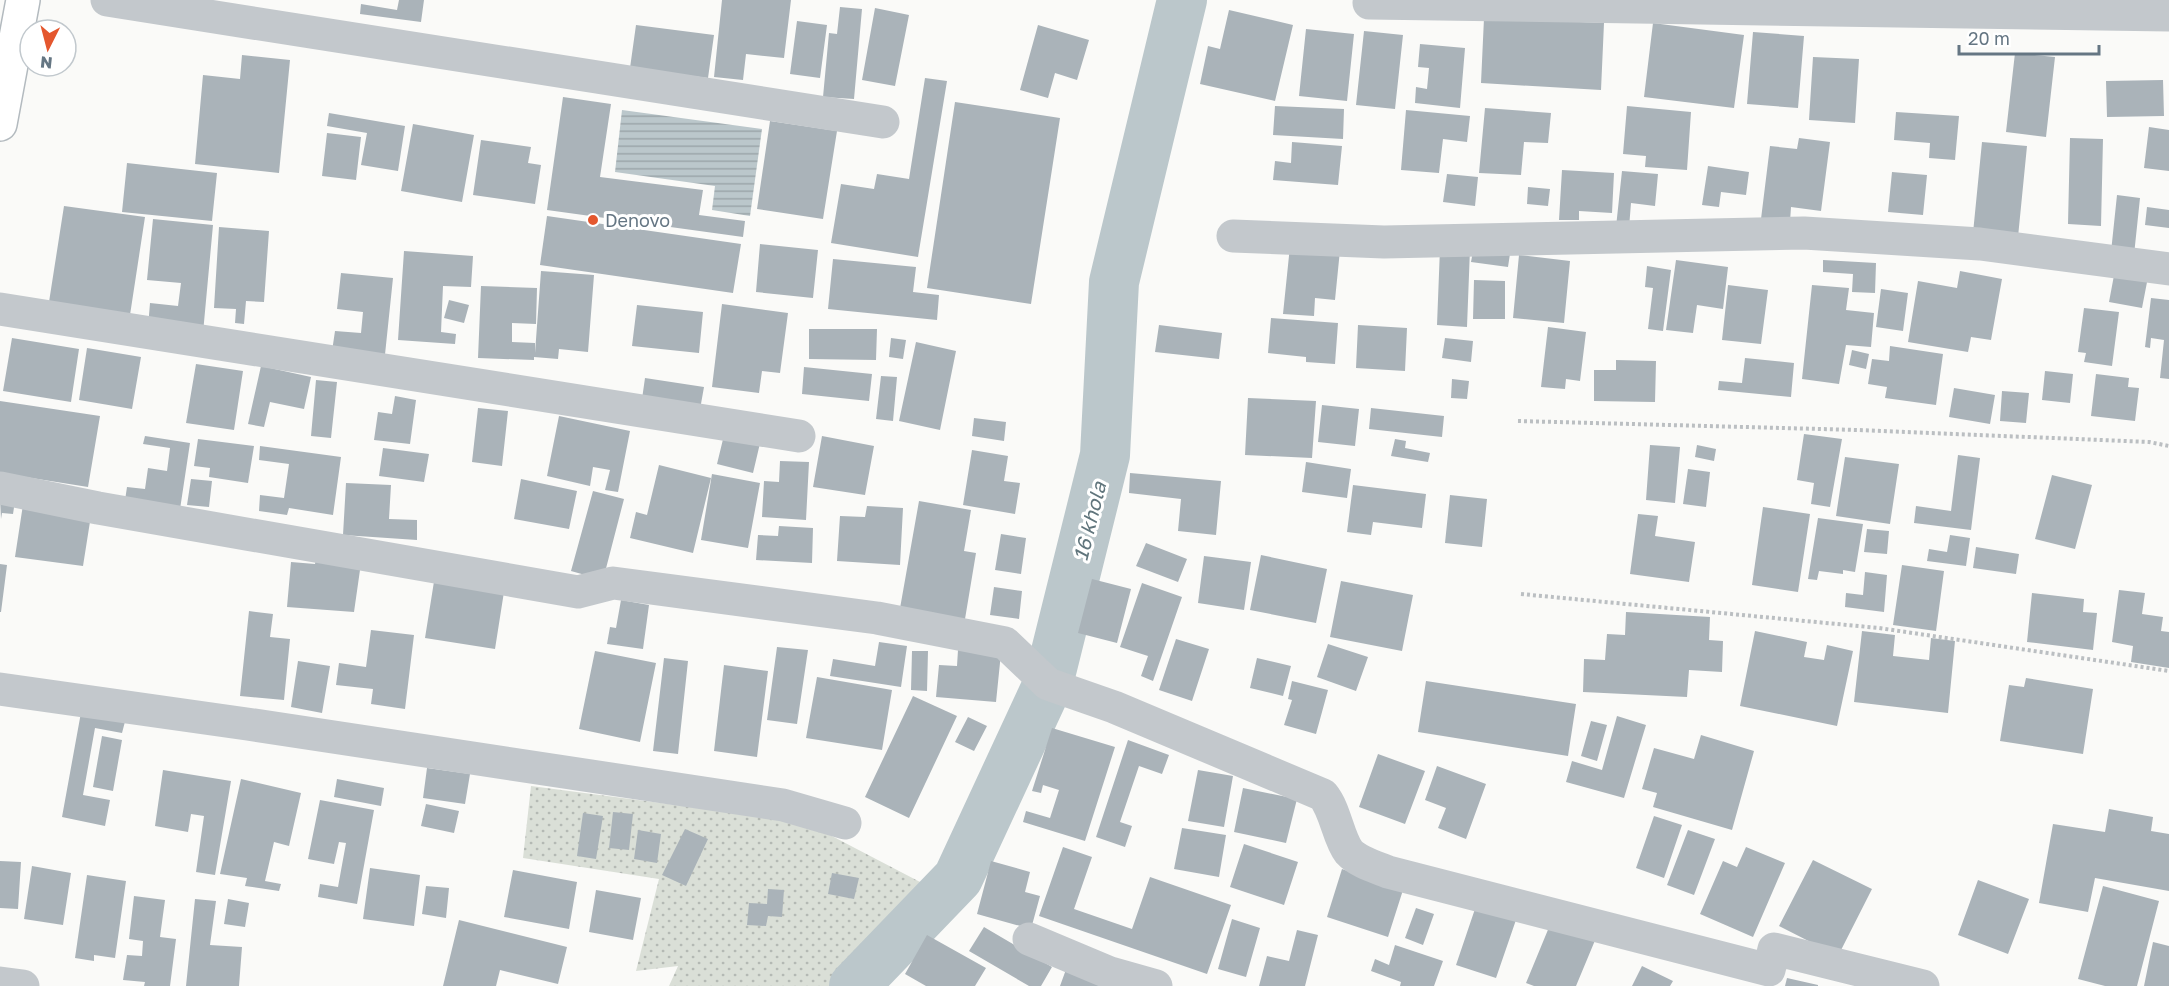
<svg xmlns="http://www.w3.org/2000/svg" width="2169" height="986" viewBox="0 0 2169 986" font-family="'Golos Text',sans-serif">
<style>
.park{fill:url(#park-dots)}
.water{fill:url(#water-rules)}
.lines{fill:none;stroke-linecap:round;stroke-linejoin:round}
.canal{stroke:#bbc7cb;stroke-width:50}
.building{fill:#aab3b9}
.secondary-casing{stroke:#b3babf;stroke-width:36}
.path{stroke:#bbbfc2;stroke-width:4;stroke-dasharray:3 3;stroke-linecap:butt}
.street{stroke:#c3c8cc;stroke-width:33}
.secondary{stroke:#fff;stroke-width:33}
.poi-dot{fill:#e4572e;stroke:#fff;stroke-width:2}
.labels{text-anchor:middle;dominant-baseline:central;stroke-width:6;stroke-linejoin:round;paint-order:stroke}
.poi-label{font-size:18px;fill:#657683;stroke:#fff;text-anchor:start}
.water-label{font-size:20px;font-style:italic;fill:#60757c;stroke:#fff}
</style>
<defs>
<pattern id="park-dots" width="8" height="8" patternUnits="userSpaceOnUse" patternTransform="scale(1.5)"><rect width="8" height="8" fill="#dadfd7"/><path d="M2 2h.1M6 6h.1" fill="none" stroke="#b4b9b4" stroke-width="1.8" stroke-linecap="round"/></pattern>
<pattern id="water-rules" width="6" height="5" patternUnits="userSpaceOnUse" patternTransform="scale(1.5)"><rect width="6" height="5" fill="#bbc7cb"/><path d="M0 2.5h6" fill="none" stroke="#9ca6aa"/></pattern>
</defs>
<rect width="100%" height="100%" fill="#fafaf8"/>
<path class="park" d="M531,786L805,822L922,883L829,986H669L678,966L636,971L659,879L523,858Z"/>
<path class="water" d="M622,110L762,129L750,216L712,210L715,186L615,172Z"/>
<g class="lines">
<path class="canal" d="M854,986L958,878L1048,684L1105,455L1114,282L1182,0"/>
</g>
<path class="building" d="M399,0H424L421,22L360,14L361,4L397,10Z
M722,0H791L784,58L746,54L743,80L714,77Z
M840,7L862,9L854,99L823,97L829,33L837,34Z
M875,8L909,15L895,86L862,80Z
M1229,10L1293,25L1275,101L1200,84L1208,46L1220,49Z
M1484,18L1604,23L1601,90L1481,83Z
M797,21L827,25L820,78L790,74Z
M1653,23L1744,35L1734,108L1644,97Z
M636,25L714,35L708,78L630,68Z
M1038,25L1089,40L1077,80L1055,73L1048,98L1020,90Z
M1306,29L1354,34L1347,101L1299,96Z
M1364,31L1403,35L1395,109L1356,105Z
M1753,32L1804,36L1798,108L1747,104Z
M1420,44L1465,48L1460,108L1415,103L1416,87L1427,89L1429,68L1418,67Z
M2015,53L2055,57L2046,137L2006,132Z
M242,55L290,60L279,173L195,164L203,75L240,79Z
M1813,57L1859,59L1855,123L1809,120Z
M925,78L947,81L918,257L831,243L841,184L874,189L877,174L909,179Z
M2163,80L2164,116L2107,117L2106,81Z
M563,97L611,104L600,177L703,190L699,215L745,221L743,237L547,210Z
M955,102L1060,118L1031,304L927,288Z
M1275,106L1344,109L1343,139L1273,135Z
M1627,106L1691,112L1687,170L1645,167L1646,156L1623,154Z
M1485,108L1551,113L1548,143L1524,142L1521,175L1479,173Z
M1406,110L1470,116L1467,142L1443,139L1439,173L1401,170Z
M1896,112L1959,116L1955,160L1929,158L1930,143L1894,140Z
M329,113L405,126L398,171L361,165L367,133L327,126Z
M770,121L837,131L823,219L757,209Z
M413,124L474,135L462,202L401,191Z
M2149,127L2169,130V171L2144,168Z
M327,133L361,137L356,180L322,176Z
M1799,138L1830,142L1821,211L1791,207L1790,222L1761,219L1770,146L1797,149Z
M2070,138L2103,139L2101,226L2068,224Z
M481,140L531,147L528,163L541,165L535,204L473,195Z
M1292,142L1342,146L1338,185L1273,180L1275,161L1291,163Z
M1982,142L2027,146L2018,237L1973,233Z
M127,163L217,173L212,221L122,212Z
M1708,166L1749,172L1746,195L1721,192L1719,207L1702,205Z
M1562,170L1614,173L1612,213L1579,211V220H1559Z
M1622,171L1658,174L1655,206L1631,203L1629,228L1616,227Z
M1892,172L1927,175L1923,215L1888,212Z
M1447,174L1478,177L1475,206L1443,202Z
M1528,187L1550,189L1548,206L1527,204Z
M2117,195L2140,198L2134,255L2111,252Z
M64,206L145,217L130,315L49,302Z
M2147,207L2169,210V228L2145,225Z
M547,216L741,244L733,293L540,265Z
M153,219L213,225L203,333L148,327L150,303L178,306L181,283L147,280Z
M219,227L269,231L264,302L246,301L244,324L235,323L236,309L214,308Z
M1475,241L1511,247L1508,267L1471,262Z
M760,244L818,250L813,298L756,292Z
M1290,246L1340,250L1335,300L1315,298L1314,316L1283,314Z
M1440,248L1470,249L1467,327L1437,325Z
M404,251L473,256L471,287L443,286L441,332L456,334L455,344L398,340Z
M1519,255L1570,261L1564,323L1513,318Z
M833,259L916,267L913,292L939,295L937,320L828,309Z
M1676,260L1728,267L1723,309L1697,305L1693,333L1666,330Z
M1823,260L1876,263L1875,293L1852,292L1853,274L1823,272Z
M1647,266L1671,270L1663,331L1648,329L1653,288L1645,287Z
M2115,270L2148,277L2142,308L2109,302Z
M541,271L594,275L588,352L559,349L558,359L534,357V360L478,358L481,286L537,288L536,324L512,323V342L535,343V353Z
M1960,271L2002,279L1991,340L1971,337L1968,352L1908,342L1918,281L1957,288Z
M341,273L393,278L384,364L331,358L335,331L361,333L363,312L337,309Z
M1474,280L1505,281V319H1473Z
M1728,285L1768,290L1761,344L1722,340Z
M1812,285L1849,288L1846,310L1874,313L1871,347L1846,345L1839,384L1802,379Z
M1881,289L1908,293L1903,331L1876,327Z
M2151,298L2169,300V379L2160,378L2164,340L2151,338L2150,348L2145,347Z
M449,300L469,305L464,323L444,318Z
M722,304L788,313L780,373L762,371L759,393L712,387Z
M637,305L703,312L699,353L632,346Z
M2084,308L2119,312L2112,366L2084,362L2086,353L2078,352Z
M1271,318L1338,323L1335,364L1306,362V357L1268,353Z
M1159,325L1222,333L1219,359L1155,352Z
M1358,325L1407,328L1405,371L1356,368Z
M1548,327L1586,332L1580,381L1566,379L1565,389L1541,387Z
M809,329H877L876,360L809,359Z
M12,338L79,349L71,402L3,391Z
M891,338L906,340L903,359L889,357Z
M1445,338L1473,341L1471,362L1442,358Z
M916,342L956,351L940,430L899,421Z
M1890,346L1943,354L1936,405L1885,398L1887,387L1868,384L1872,359L1889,361Z
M87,348L141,357L132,409L79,400Z
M1852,350L1869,354L1866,369L1849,365Z
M1745,358L1794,363L1791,397L1718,390L1719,381L1742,383Z
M1616,360L1656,361L1655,402L1594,401V370H1616Z
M196,364L243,371L234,430L186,423Z
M261,366L311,377L304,409L270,402L264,427L248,424Z
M804,367L872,374L869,401L802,394Z
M2045,371L2073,374L2070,403L2042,400Z
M2096,374L2129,378L2128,387L2139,388L2135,421L2091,416Z
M881,376L897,377L893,421L876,419Z
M645,378L704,387L699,415L641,406Z
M1452,379L1469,381L1467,399L1451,398Z
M316,380L337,382L331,438L311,436Z
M1954,388L1995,395L1990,424L1949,417Z
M2002,391L2029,393L2026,423L2000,421Z
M395,396L416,400L410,444L374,440L378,412L392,414Z
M1248,398L1316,401L1312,458L1245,455Z
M0,401L100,416L88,487L0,473Z
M1322,405L1359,409L1355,446L1318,442Z
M478,408L508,411L502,466L472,462Z
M1371,408L1444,416L1442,437L1369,429Z
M559,416L630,431L618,492L605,490L610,470L593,467L590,486L547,476Z
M974,418L1006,422L1004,441L972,436Z
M725,431L761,439L753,473L717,464Z
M1804,434L1842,439L1830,507L1811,504L1814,483L1797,480Z
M145,436L190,443L179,516L124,507L127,487L145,489L148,468L167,471L170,448L143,444Z
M822,436L874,446L865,495L813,487Z
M198,439L254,446L248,483L209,477L210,468L194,466Z
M1395,439L1406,441L1405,448L1430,453L1428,462L1391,456Z
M1650,445L1680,447L1675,503L1646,500Z
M1697,445L1716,449L1714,461L1695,457Z
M260,446L341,457L333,515L289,508L287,515L259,511L260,495L284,498L289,464L259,460Z
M383,448L429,454L424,482L379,476Z
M972,450L1008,456L1004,481L1020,483L1015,514L963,505Z
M1958,455L1980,458L1971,530L1914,523L1916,506L1951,511Z
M1845,457L1899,464L1890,524L1836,516Z
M780,461L809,462L806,520L762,517L764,481L779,482Z
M1306,462L1351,469L1347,498L1302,492Z
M659,465L711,478L693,553L630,538L636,512L647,515Z
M1688,469L1710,472L1706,507L1683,504Z
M1130,473L1221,481L1216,535L1178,531L1181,499L1129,493Z
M712,474L760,483L748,548L701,540Z
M2052,475L2092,485L2075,549L2035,539Z
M191,479L212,481L209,507L187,505Z
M521,479L577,491L569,529L514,519Z
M346,483L391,485L389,519L417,520V540L343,535Z
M1353,485L1426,494L1422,528L1373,522L1371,535L1347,532Z
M593,491L624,499L603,580L571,571Z
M1450,495L1487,499L1482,547L1445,543Z
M0,498L15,501L13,514L2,513L1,519Z
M24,498L92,509L83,566L15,557Z
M919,501L971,510L964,551L976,553L964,625L899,614Z
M867,506L903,508L900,565L837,561L840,516L865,517Z
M1763,507L1810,514L1798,592L1752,585Z
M1638,514L1658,516L1655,536L1695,542L1689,582L1630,574Z
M1818,518L1863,524L1855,572L1843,570V574L1819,571L1817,580L1808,579Z
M779,526L813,528L812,563L756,560L758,535L778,536Z
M1867,529L1889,531L1887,554L1864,552Z
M1001,534L1026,538L1021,574L995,570Z
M1950,535L1970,538L1966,566L1927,561L1929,549L1947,552Z
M1146,543L1187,559L1178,582L1136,566Z
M1976,547L2019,554L2016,574L1973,568Z
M317,552L362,556L354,612L287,607L291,562L315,564Z
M1261,555L1327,569L1316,623L1250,610Z
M1204,556L1251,562L1244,610L1198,603Z
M0,564L7,565L1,612H0Z
M1902,565L1944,571L1936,631L1893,625Z
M436,569L506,579L495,649L425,638Z
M1865,572L1887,575L1884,612L1845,607L1846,593L1863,595Z
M1092,579L1131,589L1117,643L1078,633Z
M1341,581L1413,595L1402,651L1330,637Z
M1142,583L1182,597L1153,681L1141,676L1148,656L1120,647Z
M994,587L1022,591L1019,619L990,615Z
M2119,590L2145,593L2142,614L2163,617L2161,631L2169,632V668L2131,662L2133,646L2112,642Z
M2032,593L2084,599L2083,612L2097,613L2093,650L2027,642Z
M621,600L649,605L643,649L607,644L610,627L616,628Z
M249,611L273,614L270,637L290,639L284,700L240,696Z
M1626,612L1710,617L1709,640L1723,641L1722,672L1689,670L1687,697L1583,692L1584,659L1605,660L1607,634L1625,635Z
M371,630L414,635L405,709L371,704L373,689L336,685L339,663L366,667Z
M1755,631L1807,642L1804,657L1824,660L1827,645L1853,651L1837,726L1740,706Z
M1862,631L1895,635L1893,656L1929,660L1931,638L1955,641L1948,713L1854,702Z
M1176,639L1209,649L1192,701L1159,690Z
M879,642L907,646L901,687L830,676L833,659L875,666Z
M1328,644L1368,657L1356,691L1317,677Z
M777,647L808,650L797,724L767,720Z
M958,650L1001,653L996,702L936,697L939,665L957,666Z
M595,651L656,663L640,742L579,729Z
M912,651H928L927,691L911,690Z
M664,658L688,661L678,754L653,751Z
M1257,658L1291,666L1283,696L1250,688Z
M298,661L330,666L322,713L291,707Z
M724,665L768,671L757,757L714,751Z
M817,677L892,690L882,750L806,738Z
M2026,678L2093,689L2083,754L2000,741L2009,685L2024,687Z
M1292,681L1328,690L1316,734L1284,725L1292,700L1288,699Z
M1426,681L1576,704L1568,756L1418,732Z
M913,696L957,716L909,818L865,797Z
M82,707L127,714L122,733L95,728L83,795L110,800L105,826L62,817Z
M1617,716L1646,725L1624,798L1566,782L1572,761L1602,770Z
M968,717L987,726L974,751L955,742Z
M1591,721L1607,725L1597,761L1581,756Z
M1052,728L1115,747L1085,841L1023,822L1026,811L1050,818L1059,790L1043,785L1041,793L1032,791Z
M1701,735L1754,751L1732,830L1653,807L1657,793L1642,789L1654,748L1694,759Z
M102,736L122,740L113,791L93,787Z
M1128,740L1169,755L1162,774L1139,766L1120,822L1132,826L1125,847L1096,837Z
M1378,754L1425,771L1405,824L1359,807Z
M1437,766L1486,784L1466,839L1438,828L1446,808L1425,800Z
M427,768L470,774L465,804L423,798Z
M163,770L231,781L215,875L196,872L204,816L191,814L188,832L155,826Z
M1198,770L1233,776L1224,827L1188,821Z
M241,779L301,793L289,846L274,842L265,881L281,884L279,891L245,886L247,878L220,874Z
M337,779L384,788L381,806L334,797Z
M1243,788L1297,799L1286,843L1234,832Z
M320,800L374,810L357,904L318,897L320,884L338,887L346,843L339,842L334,864L308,859Z
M426,804L459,811L454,833L421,826Z
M2109,809L2153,817L2151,831L2169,834V891L2095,878L2088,912L2039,903L2053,824L2105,832Z
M613,812L633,814L629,850L609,848Z
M583,813L603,816L596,859L577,856Z
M1654,816L1682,825L1664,878L1636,868Z
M1182,828L1226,835L1219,877L1174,869Z
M685,829L708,839L686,886L662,875Z
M638,830L661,834L657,863L634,859Z
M1688,830L1715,839L1694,895L1667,885Z
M1244,844L1298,862L1284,905L1230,887Z
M1063,847L1092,857L1074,909L1132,929L1150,877L1231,905L1207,974L1039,916Z
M1746,847L1785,863L1753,937L1700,914L1723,861L1737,867Z
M1813,860L1872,889L1838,956L1779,926Z
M0,861L21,862L18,909L0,908Z
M991,861L1030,872L1025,892L1040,896L1031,929L977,914Z
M32,866L71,873L63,925L24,919Z
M370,868L420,875L414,926L363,919Z
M1342,869L1403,890L1388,937L1327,917Z
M513,870L577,882L569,929L504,917Z
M832,873L859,878L854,899L828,894Z
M87,875L126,881L115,958L94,955V961L75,958Z
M1978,880L2029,899L2008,954L1958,935Z
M426,886L449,888L446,918L422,914Z
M2103,886L2159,901L2137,986H2105L2078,979Z
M768,889L784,890L782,917L768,916L766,926L747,925L749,903L767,904Z
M596,890L641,898L633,940L589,932Z
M134,896L165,900L160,937L176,939L170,986H144L145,982L123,980L127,955L142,956L143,941L129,939Z
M195,899L216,901L210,945L242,947L239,986H186Z
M228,899L249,903L245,927L224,924Z
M1477,903L1517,917L1496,978L1456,965Z
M1416,908L1434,914L1423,945L1405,938Z
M1232,919L1260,928L1246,977L1218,969Z
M459,920L567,947L558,984L500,970L496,986H443Z
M1552,920L1596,938L1576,986H1534L1526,983Z
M984,927L1052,967L1041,986H1029L969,951Z
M1297,930L1318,935L1305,986H1259L1267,956L1289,961Z
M927,935L986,968L975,986H926L905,974Z
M2153,942L2169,946V986H2144Z
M1395,945L1443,961L1434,986H1400L1401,982L1371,971L1375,959L1389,965Z
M1068,964L1103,986H1060Z
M1642,966L1673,981L1670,986H1632Z
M1787,978L1818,985V986H1785Z"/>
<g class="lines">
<defs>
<path id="secondary" d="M0,124L23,0"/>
</defs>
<use href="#secondary" class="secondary-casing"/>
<path class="path" d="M1518,421L1858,430L2149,442L2169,446
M1521,594L1879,628L2169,671"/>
<path class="street" d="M107,0L883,122
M1369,3L2169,15
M1233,236L1384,242L1804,233L1980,244L2169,269
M0,309L799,436
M0,488L98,508L578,592L613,583L877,618L1005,643L1048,684L1114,707L1323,795C1336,811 1338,838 1349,852C1358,862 1376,867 1388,872L1769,970L1774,949L1923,986
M0,689L247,724L783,805L845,823
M1029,939L1110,973L1156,986
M0,983L23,986"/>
<use href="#secondary" class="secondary"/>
</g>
<circle class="poi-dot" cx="593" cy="220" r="6"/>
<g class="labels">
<g class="poi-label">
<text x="605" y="220">Denovo</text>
</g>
<g class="water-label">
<text transform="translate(1089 521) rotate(-76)">16 khola</text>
</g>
</g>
<g transform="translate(48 48) rotate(186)"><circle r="28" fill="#ffffff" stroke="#c1c8cd" stroke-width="1.5"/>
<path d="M0-4.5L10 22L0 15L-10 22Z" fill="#e4572e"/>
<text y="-9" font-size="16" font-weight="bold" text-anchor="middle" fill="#657683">N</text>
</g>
<path d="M1959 45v9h140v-9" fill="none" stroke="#657683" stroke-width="3"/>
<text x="1968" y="45" font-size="18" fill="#657683" stroke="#ffffff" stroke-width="4.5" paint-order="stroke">20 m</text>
</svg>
